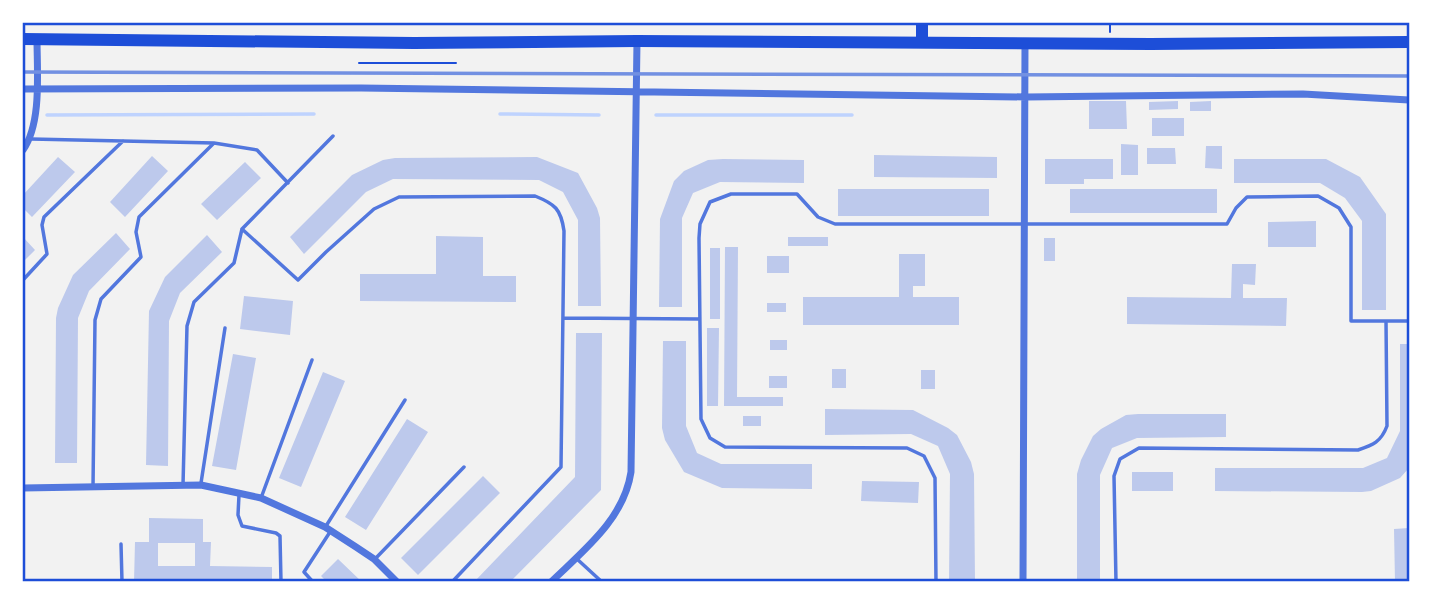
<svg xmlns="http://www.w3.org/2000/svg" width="1432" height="605" viewBox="0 0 1432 605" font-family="Arial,sans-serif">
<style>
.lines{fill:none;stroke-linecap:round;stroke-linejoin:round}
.stream{stroke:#bfd3fe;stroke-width:3.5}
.building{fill:#bdc9ec;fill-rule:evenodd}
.path{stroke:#1d4ed8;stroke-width:2}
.service{stroke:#5277de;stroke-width:3.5}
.minor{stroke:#5277de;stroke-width:7}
.trunk{stroke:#1d4ed8;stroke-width:12}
.rail{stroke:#7290e2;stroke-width:3.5}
.neatline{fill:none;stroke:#1d4ed8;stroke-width:2.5}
</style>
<rect width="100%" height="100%" fill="#f2f2f2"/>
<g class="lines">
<path class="stream" d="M500,114L599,115
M47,115L314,114
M656,115H852"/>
</g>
<path class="building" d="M1089,101H1126L1127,129H1089Z
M1178,101V109L1149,110V102Z
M1211,101V111H1190V102Z
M1152,118H1184V136H1152Z
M1121,144L1138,145V175H1121Z
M1206,146H1222V169L1205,168Z
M1147,148H1175L1176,164H1147Z
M874,155L997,157V178L874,177Z
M152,156L168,171L125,217L110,202Z
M58,157L75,172L32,217L23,208V195Z
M537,157L578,173L597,208L600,218L601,306H578V220L563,192L539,180L393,179L366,192L304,254L290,237L352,175L383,160L395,158Z
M723,159L804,160V183L720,182L693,193L682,218V307H659L660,219L674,181L684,171L708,160Z
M1045,159H1113V179H1084V184H1045Z
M1234,159H1326L1360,177L1386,214V310H1362V221L1345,198L1320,183H1234Z
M245,162L261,178L217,220L201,204Z
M838,189H989V216H838Z
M1070,189H1217V213H1070Z
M1316,221V247H1268V222Z
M116,233L130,249L89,291L78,318L77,463H55L56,318L58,308L73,275Z
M207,235L222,252L180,293L169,321L168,466L146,465L149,311L165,277Z
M436,236L483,237V276H516V302L360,301V274H436Z
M23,237L35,250L23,262Z
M788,237H828V246H788Z
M1044,238H1055V261H1044Z
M725,247H738L737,397H783V406H724Z
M710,248H720V319H710Z
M899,254H925V286H913V297H959V325H803V297H899Z
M767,256H789V273H767Z
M1232,264H1256L1255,285L1243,284V298H1287L1286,326L1127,324V297L1231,298Z
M244,296L293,301L290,335L240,329Z
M767,303H786V312H767Z
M707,328H719L718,406H707Z
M576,333H602L601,490L510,582H474L575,477Z
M770,340H787V350H770Z
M663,341H686V426L697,453L721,464H812V489L722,488L684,472L665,440L662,428Z
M1400,344H1409V468L1400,478L1371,491L1362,492L1215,491V468H1363L1387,458L1400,431Z
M233,354L256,358L236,470L212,466Z
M832,369H846V388H832Z
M921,370H935V389H921Z
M323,372L345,381L301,487L279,478Z
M769,376H787V388H769Z
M825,409L913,410L948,428L957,435L971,462L974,474L975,582H949L950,474L938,446L911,434L825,435Z
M1138,414H1226V437L1137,438L1112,448L1100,475V582H1077V474L1081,460L1093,436L1101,429L1126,415Z
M743,416H761V426H743Z
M407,419L428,432L366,530L345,517Z
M1132,472H1173V491H1132Z
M483,476L500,493L418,575L401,558Z
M862,481L919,482L918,503L861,501Z
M149,518L203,519V542H211L210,566L272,567V582H134L135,542H149ZM158,543H195V566H158Z
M1409,528V582H1395L1394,529Z
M338,559L362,582H327L321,576Z"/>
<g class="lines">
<path class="path" d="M1110,23V32
M359,63H456"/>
<path class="service" d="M31,139L214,143L257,150L288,183
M242,229L298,280L326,252L374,209L399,197L535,196C555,204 561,209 564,231L561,467L452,582
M23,280L47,254L42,225L44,217L123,141
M563,318L699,319
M201,483L225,328
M183,485L187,326L194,302L234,263L242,229L333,136
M93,487L95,320L101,299L141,257L136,232L139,217L214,143
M239,495L238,515L242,526L276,533L280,536L281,582
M261,498L312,360
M326,526L405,400
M121,544L122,582
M375,559L464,467
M577,559L602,582
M313,582L304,572L330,532
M936,582L935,478L924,456L907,448L725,447L710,438L701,419L699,238L700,224L710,202L731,194H797L818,217L835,224H1227L1236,208L1247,197L1318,196L1339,208L1351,227V321H1409
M1116,582L1114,476L1120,459L1139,448L1358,450C1373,445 1381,442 1387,426L1386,321"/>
<path class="minor" d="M23,89L361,88L1026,97L1303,94L1409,100
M23,150C42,123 37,71 37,39
M23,488L201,485L261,498L325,527L356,547L374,559L397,582
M551,582C584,550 624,519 631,472L637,41
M1023,582L1025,43"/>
<path class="trunk" d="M922,23V42
M23,39L414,43L637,41L1151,44L1409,42"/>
<path class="rail" d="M23,72L1409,76"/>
</g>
<rect width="1432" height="605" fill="none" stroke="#ffffff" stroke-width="49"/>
<rect x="24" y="24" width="1384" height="556" class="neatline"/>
</svg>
